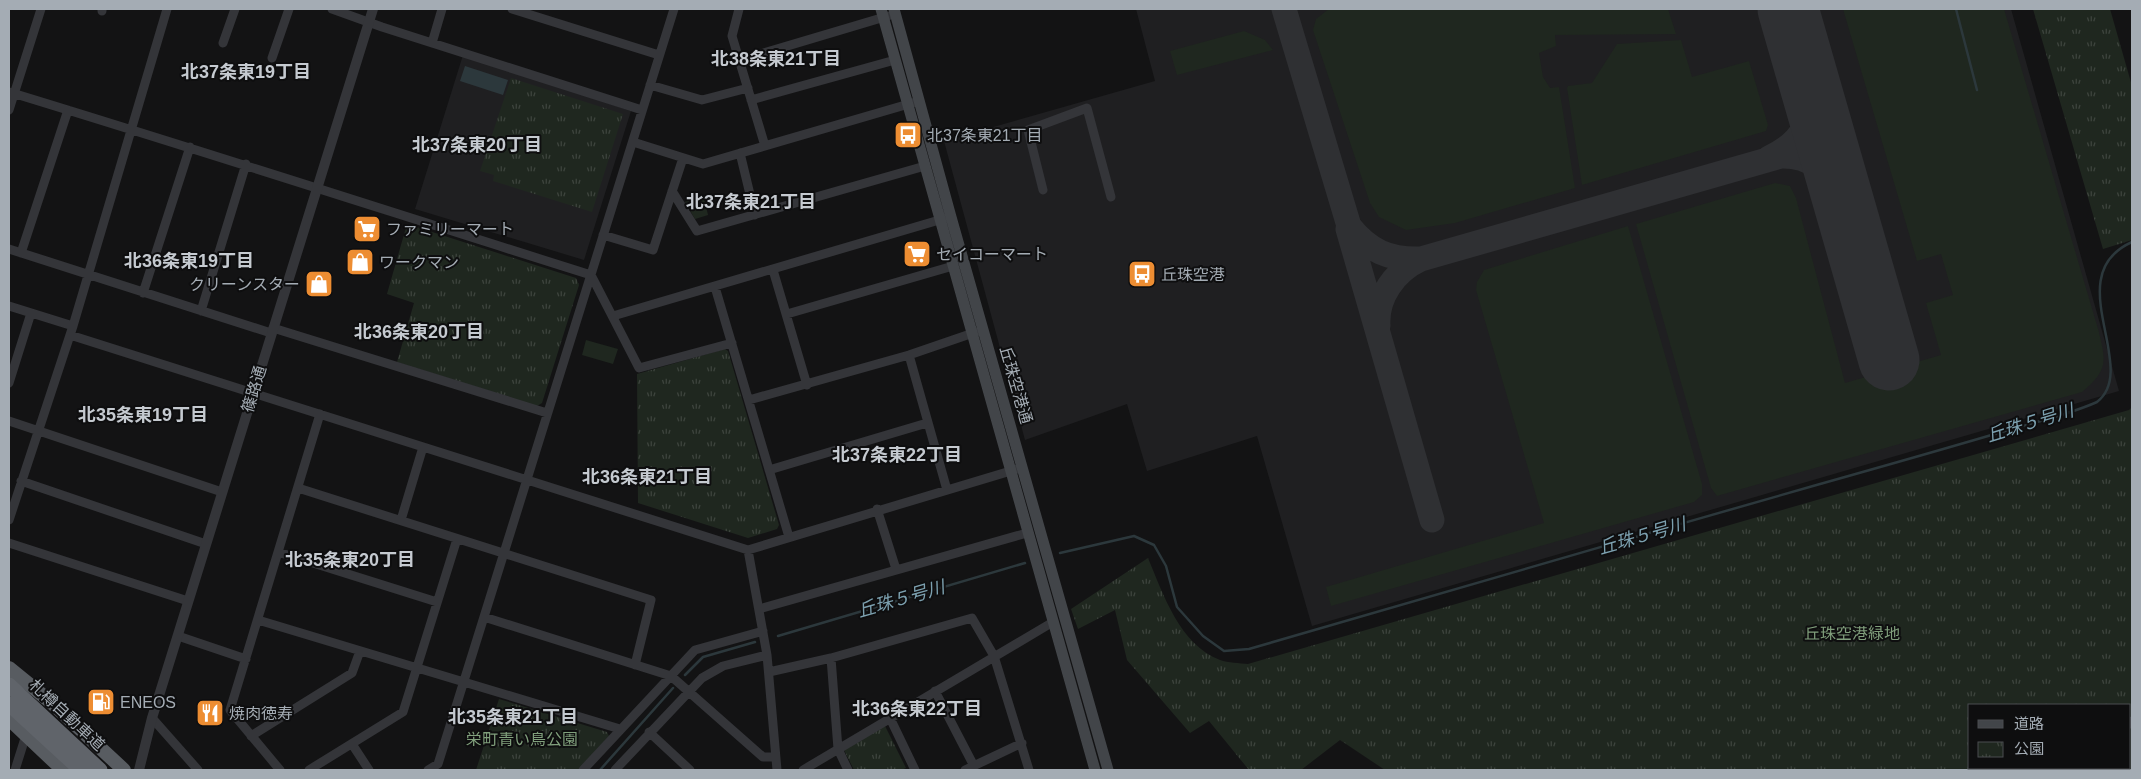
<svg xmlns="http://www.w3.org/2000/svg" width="2141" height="779" viewBox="0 0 2141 779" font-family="Helvetica,'Noto Sans JP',sans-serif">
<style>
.built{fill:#1f1f21}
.green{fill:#1f271f}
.park{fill:url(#park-tufts);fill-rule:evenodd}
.water{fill:#2c383c}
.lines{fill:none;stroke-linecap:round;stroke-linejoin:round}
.stream{stroke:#2c383c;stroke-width:2.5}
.taxiway{stroke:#2f3033;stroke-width:25}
.runway{stroke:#2f3033;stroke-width:61}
.minor{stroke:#343539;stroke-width:9}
.tertiary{stroke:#343539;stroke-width:10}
.secondary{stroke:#424549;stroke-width:11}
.trunk{stroke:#585c61;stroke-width:14}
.motorway{stroke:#60646a;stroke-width:15}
.labels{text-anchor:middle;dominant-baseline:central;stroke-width:4;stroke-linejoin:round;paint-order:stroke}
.poi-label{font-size:16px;fill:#a4acb4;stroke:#0e0e0f;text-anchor:start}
.street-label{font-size:16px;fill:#a4acb4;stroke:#0e0e0f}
.park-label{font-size:16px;fill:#809f7c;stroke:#0e0e0f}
.neighbourhood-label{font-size:18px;font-weight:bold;fill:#c5cad0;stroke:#0e0e0f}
.water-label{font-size:18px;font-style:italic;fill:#7ca0af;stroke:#0e0e0f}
</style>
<defs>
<pattern id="park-tufts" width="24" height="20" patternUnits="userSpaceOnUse" patternTransform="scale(1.25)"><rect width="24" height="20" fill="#1f271f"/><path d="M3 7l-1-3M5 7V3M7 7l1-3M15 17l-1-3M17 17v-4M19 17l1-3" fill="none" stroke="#3d443d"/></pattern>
</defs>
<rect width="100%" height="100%" fill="#131314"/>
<path class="built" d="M1136,9H2011L2119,391L1312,626L1257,436L1147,471L1127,404L1025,440L944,141L1155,81Z
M463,55L631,111L584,260L415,209Z"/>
<path class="green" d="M1329,9H1668L1676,34L1555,35L1556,46L1539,53L1543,77L1550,88L1559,87L1575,188L1455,223L1406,230L1379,217L1370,203L1313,30L1316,19Z
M1843,9H2004L2098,329C2106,361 2109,369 2082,392L1717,496L1711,488L1636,224L1775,183L1790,186L1796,198L1845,383L1941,355L1926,303L1953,295L1941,254L1917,261Z
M1244,31L1265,40L1273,50L1177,75L1170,51Z
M1681,40L1692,77L1749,61L1768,125L1766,131L1582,185L1567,88L1568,86L1592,83L1617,44Z
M1628,226L1702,484V495L1694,502L1331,606L1326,587L1544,523L1476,290L1477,282L1484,270Z
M586,340L618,349L613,364L582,355Z"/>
<path class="park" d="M2033,9H2110L2132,86V240L2103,249Z
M511,78L623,114L592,212L493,181L494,175L480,171Z
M703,195L708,215L695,219L685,202Z
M407,224L576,278L579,285L542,403L537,406L397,362L414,303L387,294Z
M725,349L728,351L779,525L777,529L748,538L638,503L637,374Z
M2132,407V770H1385L1340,740L1301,770H1249L1209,721L1190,733L1127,660L1115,610L1078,629L1071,609L1148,558C1163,594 1180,645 1220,660C1228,663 1239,663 1248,664L2129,410ZM1970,705H2130V768H1970Z
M499,699L607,732L609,736L578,770H476Z
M885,726L906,768L901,770H854L844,750Z"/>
<path class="water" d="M465,66L508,80L503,95L460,81Z"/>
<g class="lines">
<path class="stream" d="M1956,9L1977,90
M1060,553L1134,536L1154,545L1166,566L1177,607L1203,636L1224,651L1249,649C1437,593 1625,540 1813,486C1877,468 1941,450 2005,431C2035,422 2068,415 2097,402C2141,368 2058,275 2132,242
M778,636L1025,563
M685,675L703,657L755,642
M600,770L673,688"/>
<path class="taxiway" d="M1284,9L1349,226C1369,251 1389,260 1421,259L1781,156C1810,155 1830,172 1842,197
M1769,158C1805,141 1812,121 1809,82
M1348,229L1432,520
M1378,326C1376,297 1395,271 1421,259"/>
<path class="runway" d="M1788,9L1889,360"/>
<path class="minor" d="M332,9L382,27L642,110
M512,9L659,55
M739,9L732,36L765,146
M102,11V9
M223,43L235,9
M432,43L442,9
M272,58L289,9
M740,60L888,16
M650,85L702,100L748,88
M9,92C203,151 397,214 591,275L639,368L732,343
M751,100L895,60
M9,110L41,9
M633,142L703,164L919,101
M740,153L755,215
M1043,190L1028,130L1087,108L1111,197
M672,191L697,231L925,166
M603,235L653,250L683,158
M9,249L271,333
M21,253L68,110
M773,270L807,385
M715,287L789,537
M143,293L190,147
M9,306L73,326
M201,311L246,164
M787,314L953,266
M613,316L946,218
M273,328L547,413
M70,335L748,550L1017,469
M909,355L947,490
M9,383L31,313
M749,400L909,355L976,332
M9,421L222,492
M769,470L927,423
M21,481L206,544
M298,488L651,600L635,665
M877,509L896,569
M9,520L73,326L167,9
M401,520L423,447
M9,543L188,601
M748,550L767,655L777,770
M278,552L437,602
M759,609L1027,533
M484,617L671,676L763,757H774
M258,620L620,729
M178,636L246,659
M831,658L838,749L848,770
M769,672L831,658L972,618L994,656L1029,770
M935,691L974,766
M152,718L198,770
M890,718L915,770
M649,732L690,770
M251,736L352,673L360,651
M352,744L369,770
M15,770L26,735
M280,770L230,710L320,414
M309,770L403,712L457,539
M428,770L438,764L674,9
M583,770L695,650L763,631
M615,770L702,678L723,666L767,655
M803,770L1053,622
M965,770L1022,743"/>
<path class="tertiary" d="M139,770L152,718L373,9"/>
<path class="secondary" d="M881,9L1095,770
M894,9L951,217L1108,770
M2130,723L2132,722
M2059,770L2063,768"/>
<path class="trunk" d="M9,668L52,703L124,770
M9,719L63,770"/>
<path class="motorway" d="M9,685L100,770
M9,704L81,770"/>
</g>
<defs>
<symbol id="bus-square" viewBox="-11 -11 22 22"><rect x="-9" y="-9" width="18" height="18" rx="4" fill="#ed8d32" stroke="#0e0e0f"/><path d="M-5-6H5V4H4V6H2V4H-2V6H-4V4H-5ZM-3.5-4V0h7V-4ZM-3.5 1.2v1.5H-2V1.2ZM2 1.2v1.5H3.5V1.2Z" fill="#fff"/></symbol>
<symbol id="supermarket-square" viewBox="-11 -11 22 22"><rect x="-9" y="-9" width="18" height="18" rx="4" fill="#ed8d32" stroke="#0e0e0f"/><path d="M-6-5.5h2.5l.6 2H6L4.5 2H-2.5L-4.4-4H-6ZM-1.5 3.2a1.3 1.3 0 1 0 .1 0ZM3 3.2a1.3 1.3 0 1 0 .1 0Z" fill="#fff"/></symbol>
<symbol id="shop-square" viewBox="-11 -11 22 22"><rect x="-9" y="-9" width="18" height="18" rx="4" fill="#ed8d32" stroke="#0e0e0f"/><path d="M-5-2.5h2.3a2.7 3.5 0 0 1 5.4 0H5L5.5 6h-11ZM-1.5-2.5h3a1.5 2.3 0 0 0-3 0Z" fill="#fff"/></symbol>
<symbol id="fuel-square" viewBox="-11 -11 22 22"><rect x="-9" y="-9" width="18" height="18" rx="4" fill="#ed8d32" stroke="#0e0e0f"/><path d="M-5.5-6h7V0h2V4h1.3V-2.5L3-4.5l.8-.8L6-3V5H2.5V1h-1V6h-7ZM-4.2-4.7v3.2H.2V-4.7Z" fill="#fff"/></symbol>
<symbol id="restaurant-square" viewBox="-11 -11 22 22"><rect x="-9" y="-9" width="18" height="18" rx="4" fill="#ed8d32" stroke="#0e0e0f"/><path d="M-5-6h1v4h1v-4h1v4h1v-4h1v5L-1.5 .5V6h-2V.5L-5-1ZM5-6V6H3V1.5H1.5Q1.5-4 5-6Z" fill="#fff"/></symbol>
</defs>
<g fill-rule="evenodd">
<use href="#bus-square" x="892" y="119" width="32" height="32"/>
<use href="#supermarket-square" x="351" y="213" width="32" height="32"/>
<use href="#supermarket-square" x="901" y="238" width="32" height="32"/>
<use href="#shop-square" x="344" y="246" width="32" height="32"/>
<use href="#bus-square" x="1126" y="258" width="32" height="32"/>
<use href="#shop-square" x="303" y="268" width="32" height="32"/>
<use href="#fuel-square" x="85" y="686" width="32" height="32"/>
<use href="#restaurant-square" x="194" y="697" width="32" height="32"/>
</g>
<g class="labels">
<g class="poi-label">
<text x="927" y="135">北37条東21丁目</text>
<text x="386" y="229">ファミリーマート</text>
<text x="936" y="254">セイコーマート</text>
<text x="379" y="262">ワークマン</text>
<text x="1161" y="274">丘珠空港</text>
<text x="300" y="284" text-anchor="end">クリーンスター</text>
<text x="120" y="702">ENEOS</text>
<text x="229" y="713">焼肉徳寿</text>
</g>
<g class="street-label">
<text transform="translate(1016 385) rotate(74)">丘珠空港通</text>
<text transform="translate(254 389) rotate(-73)">篠路通</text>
<text transform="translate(67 715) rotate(43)">札樽自動車道</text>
</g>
<g class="park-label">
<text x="1852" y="633">丘珠空港緑地</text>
<text x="522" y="739">栄町青い鳥公園</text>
</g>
<g class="neighbourhood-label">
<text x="776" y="59">北38条東21丁目</text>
<text x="246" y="72">北37条東19丁目</text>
<text x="477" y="145">北37条東20丁目</text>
<text x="751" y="202">北37条東21丁目</text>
<text x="189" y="261">北36条東19丁目</text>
<text x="419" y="332">北36条東20丁目</text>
<text x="143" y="415">北35条東19丁目</text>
<text x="897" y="455">北37条東22丁目</text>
<text x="647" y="477">北36条東21丁目</text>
<text x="350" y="560">北35条東20丁目</text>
<text x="917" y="709">北36条東22丁目</text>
<text x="513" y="717">北35条東21丁目</text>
</g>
<g class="water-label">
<text transform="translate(2030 423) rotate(-17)">丘珠５号川</text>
<text transform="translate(1642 536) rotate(-16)">丘珠５号川</text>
<text transform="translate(901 599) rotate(-16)">丘珠５号川</text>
</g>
</g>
<rect width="2141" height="779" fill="none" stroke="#a4acb4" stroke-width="20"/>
<rect x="1968" y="704" width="162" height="65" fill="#0e0e0f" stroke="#4a4d51"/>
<rect x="1978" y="720" width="25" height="8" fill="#424549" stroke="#4a4d51"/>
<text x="2014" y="729" font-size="15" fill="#a4acb4">道路</text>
<rect x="1978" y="742" width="25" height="15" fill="url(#park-tufts)" stroke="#4a4d51"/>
<text x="2014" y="754" font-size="15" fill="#a4acb4">公園</text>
</svg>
